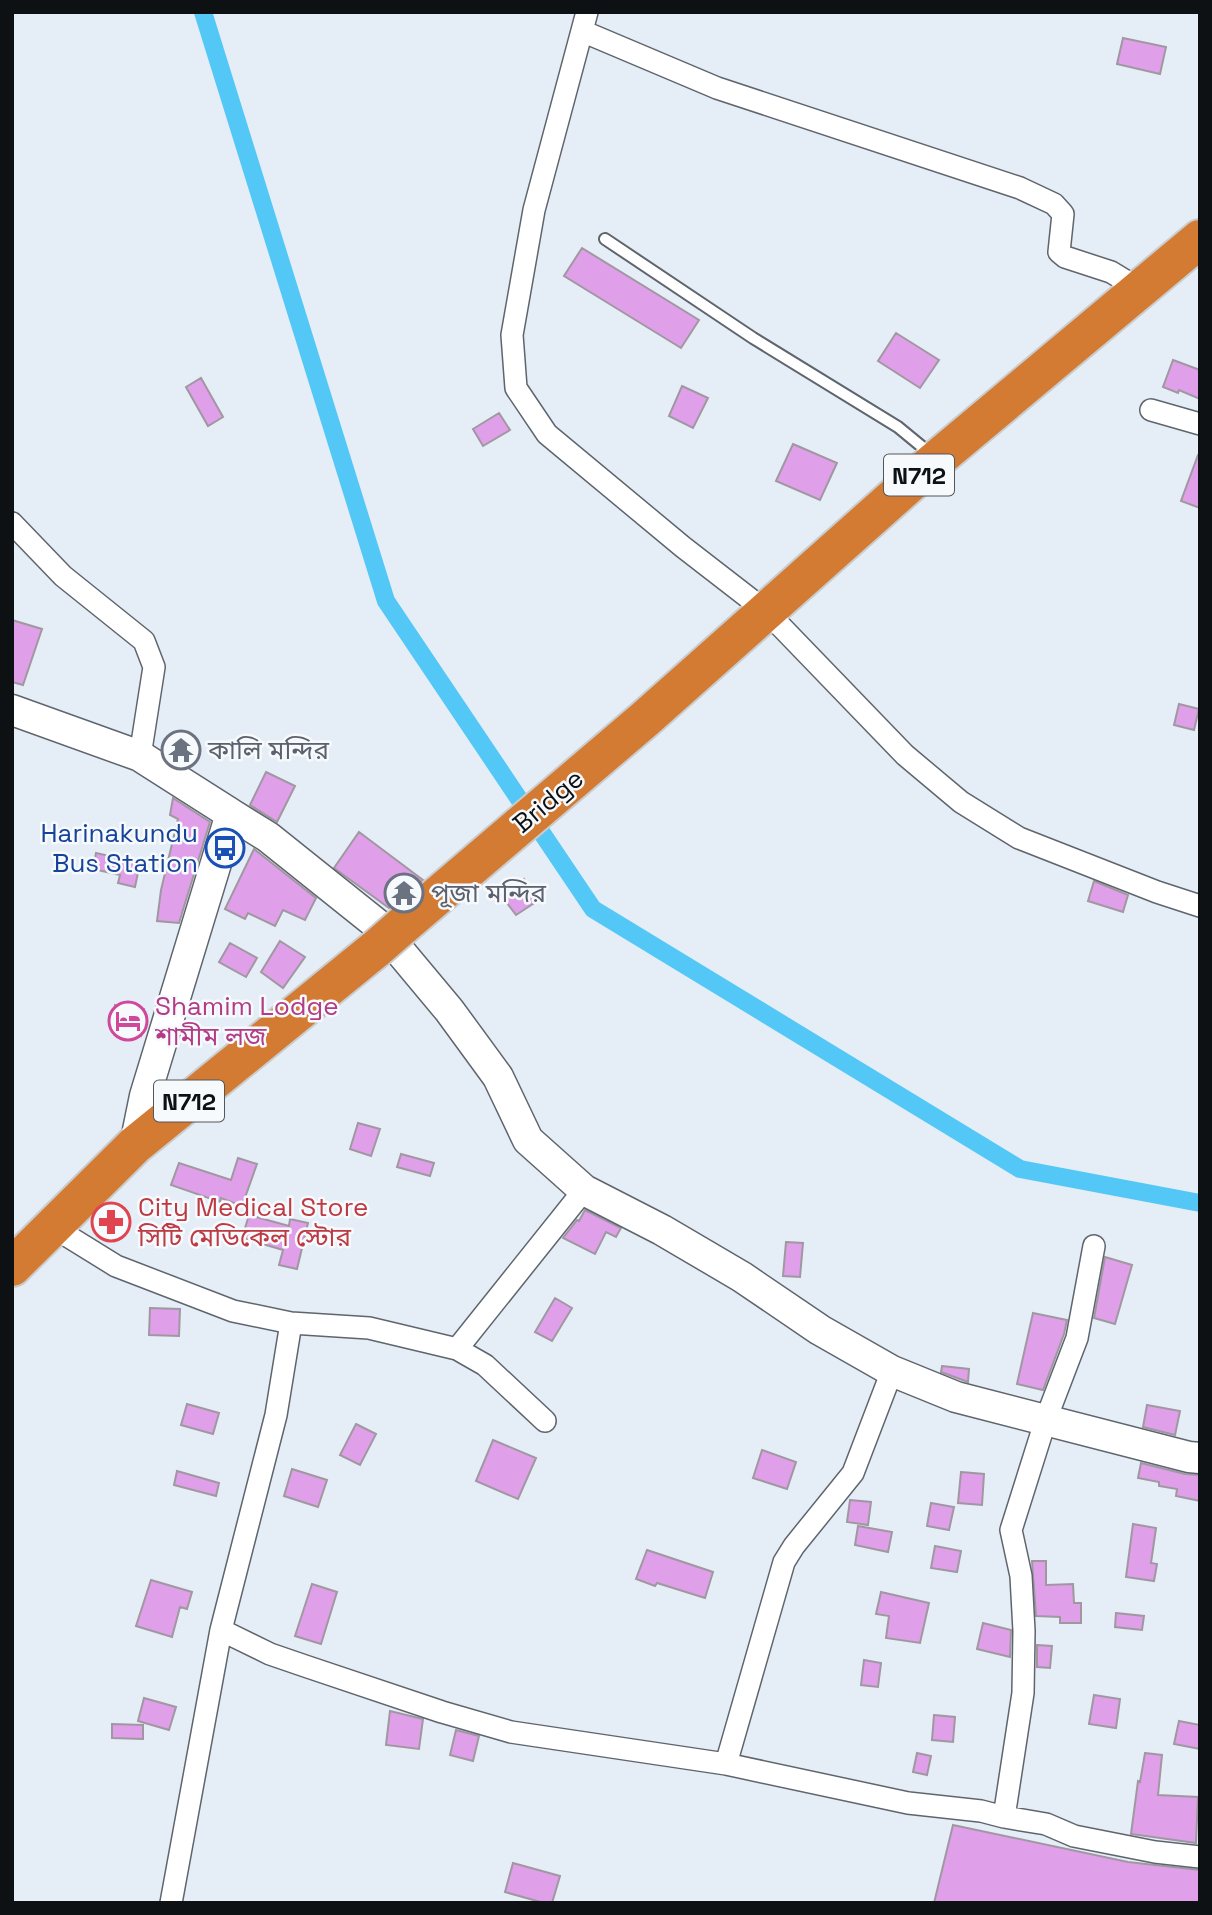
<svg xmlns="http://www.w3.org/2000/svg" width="1212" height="1915" viewBox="0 0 1212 1915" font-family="'Space Grotesk','Noto Sans Bengali',sans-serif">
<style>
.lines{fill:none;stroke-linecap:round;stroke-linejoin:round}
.canal{stroke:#53c8f6;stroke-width:18}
.building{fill:#e09fe9;stroke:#a098a1;stroke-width:2}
.lane-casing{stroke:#5f656d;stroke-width:14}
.street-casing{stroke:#5f656d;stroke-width:24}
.secondary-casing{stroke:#5f656d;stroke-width:33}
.highway-casing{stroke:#cacbcb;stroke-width:42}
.lane{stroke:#fff;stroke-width:10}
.street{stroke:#fff;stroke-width:21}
.secondary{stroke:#fff;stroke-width:30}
.highway{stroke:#d37a33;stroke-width:38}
.highway-bridge-casing{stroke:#cacbcb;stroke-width:42;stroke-linecap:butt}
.highway-bridge{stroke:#d37a33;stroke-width:38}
.labels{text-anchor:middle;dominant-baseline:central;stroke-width:5;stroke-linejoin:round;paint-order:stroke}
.shield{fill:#f7fafd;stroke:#54575a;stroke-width:2}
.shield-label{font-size:24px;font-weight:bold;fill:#0e1114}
.worship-label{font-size:26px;fill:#5b616d;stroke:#f7fafd;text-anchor:start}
.street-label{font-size:26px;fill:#0e1114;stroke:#f7fafd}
.transit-label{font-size:26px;fill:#164399;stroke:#f7fafd;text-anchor:end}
.hotel-label{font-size:26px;fill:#b23c85;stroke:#f7fafd;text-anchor:start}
.health-label{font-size:26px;fill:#be3a42;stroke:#f7fafd;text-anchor:start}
</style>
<rect width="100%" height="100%" fill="#e5edf6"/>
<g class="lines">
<path class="canal" d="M203,12L386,601L593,909L1020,1169L1200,1203"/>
</g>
<path class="building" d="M1123,38L1166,47L1160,74L1117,64Z
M582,248L699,320L681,348L564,276Z
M896,333L939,360L920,388L878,361Z
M1173,360L1200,370V399L1179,390L1178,393L1163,387Z
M201,378L223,417L208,426L186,387Z
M682,386L708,398L693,428L669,416Z
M499,413L510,430L483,446L473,429Z
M793,444L837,463L820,500L776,481Z
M1198,455H1200V508L1181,501Z
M12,620L42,629L23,685L12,682Z
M1179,704L1199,709L1194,730L1174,725Z
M266,772L295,786L277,822L250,805Z
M173,798L210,822L179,923L157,921L161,890L178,819L170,815Z
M359,832L423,880L389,908L334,868Z
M254,849L316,898L305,920L283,910L275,926L248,913L245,919L225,909Z
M96,853L140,863L135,887L118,883L120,875L93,869Z
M524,879L539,900L516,915L501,895Z
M1094,881L1128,895L1123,912L1088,901Z
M280,941L305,957L283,988L261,972Z
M230,943L257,958L246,977L219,962Z
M115,1005L144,1009L141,1036L112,1032Z
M358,1123L380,1129L371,1156L350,1149Z
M401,1154L434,1163L430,1176L397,1167Z
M238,1158L257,1164L242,1206L221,1198L220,1202L171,1185L179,1163L231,1180Z
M585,1210L621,1228L616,1237L606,1232L595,1254L563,1238L577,1220L579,1221Z
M249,1215L289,1226L290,1219L308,1223L297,1269L279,1265L283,1250L242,1238Z
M786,1242L803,1243L800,1277L783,1276Z
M1105,1257L1132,1265L1115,1324L1094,1318Z
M555,1298L572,1308L552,1341L535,1332Z
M150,1308L180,1309L179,1336L149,1335Z
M1033,1313L1067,1320L1064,1334L1043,1390L1017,1384Z
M942,1366L969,1369L968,1382L941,1372Z
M187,1404L219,1413L213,1434L181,1425Z
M1147,1405L1180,1411L1175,1435L1143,1427Z
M356,1424L376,1434L360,1465L340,1455Z
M493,1440L536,1458L518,1499L476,1481Z
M762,1450L796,1462L787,1489L753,1478Z
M1141,1463L1185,1474L1200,1475V1501L1176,1496L1177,1489L1159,1486V1482L1138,1478Z
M292,1469L327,1480L318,1507L284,1496Z
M177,1471L219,1483L216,1496L174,1485Z
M961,1472L984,1474L982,1505L958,1503Z
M850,1500L871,1502L868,1525L847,1522Z
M931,1503L954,1507L949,1530L927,1526Z
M1133,1524L1156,1528L1151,1563L1157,1564L1154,1581L1126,1577Z
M858,1526L892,1532L888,1552L855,1545Z
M935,1546L961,1551L957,1572L931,1568Z
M647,1550L713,1572L705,1598L657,1583L655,1586L636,1579Z
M1032,1561H1046V1585L1073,1584L1074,1603H1081V1623H1060V1617L1036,1616Z
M151,1580L192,1592L187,1609L180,1607L172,1637L136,1626Z
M312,1584L337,1592L321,1644L295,1636Z
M881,1592L929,1603L920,1643L886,1638L889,1616L876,1614Z
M1116,1613L1144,1616L1142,1630L1115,1627Z
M983,1623L1011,1630L1010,1657L977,1649Z
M1037,1645L1052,1646L1050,1668L1037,1667Z
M864,1660L881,1663L878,1687L861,1685Z
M1094,1695L1120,1699L1116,1728L1089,1724Z
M144,1698L176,1707L169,1730L138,1721Z
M390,1711L423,1719L419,1749L386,1745Z
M934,1715L955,1717L953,1742L932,1740Z
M1179,1721L1200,1725V1749L1174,1744Z
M112,1724L143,1725V1739L112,1738Z
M456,1730L479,1736L473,1761L450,1755Z
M917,1753L931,1756L927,1775L913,1772Z
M1145,1753L1162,1755L1158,1795L1198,1797L1196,1843L1131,1834L1138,1781L1140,1782Z
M953,1825L1128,1862L1200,1870V1903H934Z
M513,1863L560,1876L552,1903H544L505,1892Z"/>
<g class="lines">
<defs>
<path id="lane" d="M605,239L753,338L898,427L932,455"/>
<path id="street" d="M587,12L534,210L512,335L516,388L547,434L683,547L767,612L905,755L961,802L1019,838L1157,892L1200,906
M582,31L717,88L1020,188L1054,204L1063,214L1059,252L1065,257L1111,272L1139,289
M1151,410L1200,424
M12,523L63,576L144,641L154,667L140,756
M53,1227L116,1266L233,1311L291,1323L369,1328L457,1349L485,1365L545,1421
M1094,1246L1077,1338L1046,1419L1011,1530L1021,1576L1024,1631L1023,1693L1004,1817L1046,1824L1074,1836L1155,1852L1200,1857
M457,1349L584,1190
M221,1630L270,1654L305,1666L442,1712L511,1732L726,1764L908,1803L981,1811L1004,1817
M726,1764L784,1562L794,1546L853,1473L892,1371
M171,1903L221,1630L276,1415L291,1323"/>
<path id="secondary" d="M12,710L140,756L231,814L145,1096L135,1145
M231,814L268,837L378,925L449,1010L498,1077L528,1140L584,1190L662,1230L742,1277L820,1330L892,1371L956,1397L1189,1457L1200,1458"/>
<path id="highway" d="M401,927L645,719L936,460L1200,239
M12,1267L135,1145L377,948"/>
</defs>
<use href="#lane" class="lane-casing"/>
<use href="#street" class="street-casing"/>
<use href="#secondary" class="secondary-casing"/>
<use href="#highway" class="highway-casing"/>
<use href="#lane" class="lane"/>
<use href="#street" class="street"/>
<use href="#secondary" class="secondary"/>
<use href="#highway" class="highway"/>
<defs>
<path id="highway-bridge" d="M377,948L401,927"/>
</defs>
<use href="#highway-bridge" class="highway-bridge-casing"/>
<use href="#highway-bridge" class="highway-bridge"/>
</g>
<defs>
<symbol id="temple-ring" viewBox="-11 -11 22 22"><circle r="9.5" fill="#f7fafd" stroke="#6b7280" stroke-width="1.5"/><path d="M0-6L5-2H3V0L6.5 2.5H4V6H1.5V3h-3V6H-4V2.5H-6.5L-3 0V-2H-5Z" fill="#6b7280"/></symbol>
<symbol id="bus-ring" viewBox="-11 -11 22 22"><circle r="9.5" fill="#f7fafd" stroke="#1a4fb4" stroke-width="1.5"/><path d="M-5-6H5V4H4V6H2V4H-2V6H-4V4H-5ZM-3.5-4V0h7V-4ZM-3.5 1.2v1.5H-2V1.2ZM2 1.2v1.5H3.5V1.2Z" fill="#1a4fb4"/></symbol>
<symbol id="hotel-ring" viewBox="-11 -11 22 22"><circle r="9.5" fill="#f7fafd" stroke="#d1479c" stroke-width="1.5"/><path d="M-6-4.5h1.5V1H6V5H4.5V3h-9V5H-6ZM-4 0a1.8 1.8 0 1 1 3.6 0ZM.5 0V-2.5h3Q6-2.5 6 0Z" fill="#d1479c"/></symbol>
<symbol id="pharmacy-ring" viewBox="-11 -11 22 22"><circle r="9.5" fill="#f7fafd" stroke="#e0444e" stroke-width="1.5"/><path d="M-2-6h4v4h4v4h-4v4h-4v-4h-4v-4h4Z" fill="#e0444e"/></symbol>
</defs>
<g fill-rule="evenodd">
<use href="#temple-ring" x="159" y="728" width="44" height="44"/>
<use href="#bus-ring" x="203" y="826" width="44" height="44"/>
<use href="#temple-ring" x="382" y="871" width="44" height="44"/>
<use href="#hotel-ring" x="106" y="999" width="44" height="44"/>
<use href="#pharmacy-ring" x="89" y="1200" width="44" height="44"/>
</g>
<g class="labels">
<g class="shield">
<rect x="884" y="454.5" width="70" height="41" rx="5"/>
<rect x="154" y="1080.5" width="70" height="41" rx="5"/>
</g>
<g class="shield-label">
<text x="919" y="475">N712</text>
<text x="189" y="1101">N712</text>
</g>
<g class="worship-label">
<text x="208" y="750">কালি মন্দির</text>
<text x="431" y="893">পূজা মন্দির</text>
</g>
<g class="street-label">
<text transform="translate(548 801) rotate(-40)">Bridge</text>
</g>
<g class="transit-label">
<text x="198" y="833">Harinakundu<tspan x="198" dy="30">Bus Station</tspan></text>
</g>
<g class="hotel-label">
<text x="155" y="1006">Shamim Lodge<tspan x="155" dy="30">শামীম লজ</tspan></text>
</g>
<g class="health-label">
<text x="138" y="1207">City Medical Store<tspan x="138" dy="30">সিটি মেডিকেল স্টোর</tspan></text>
</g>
</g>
<rect width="1212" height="1915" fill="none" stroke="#0e1114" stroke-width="28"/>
</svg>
